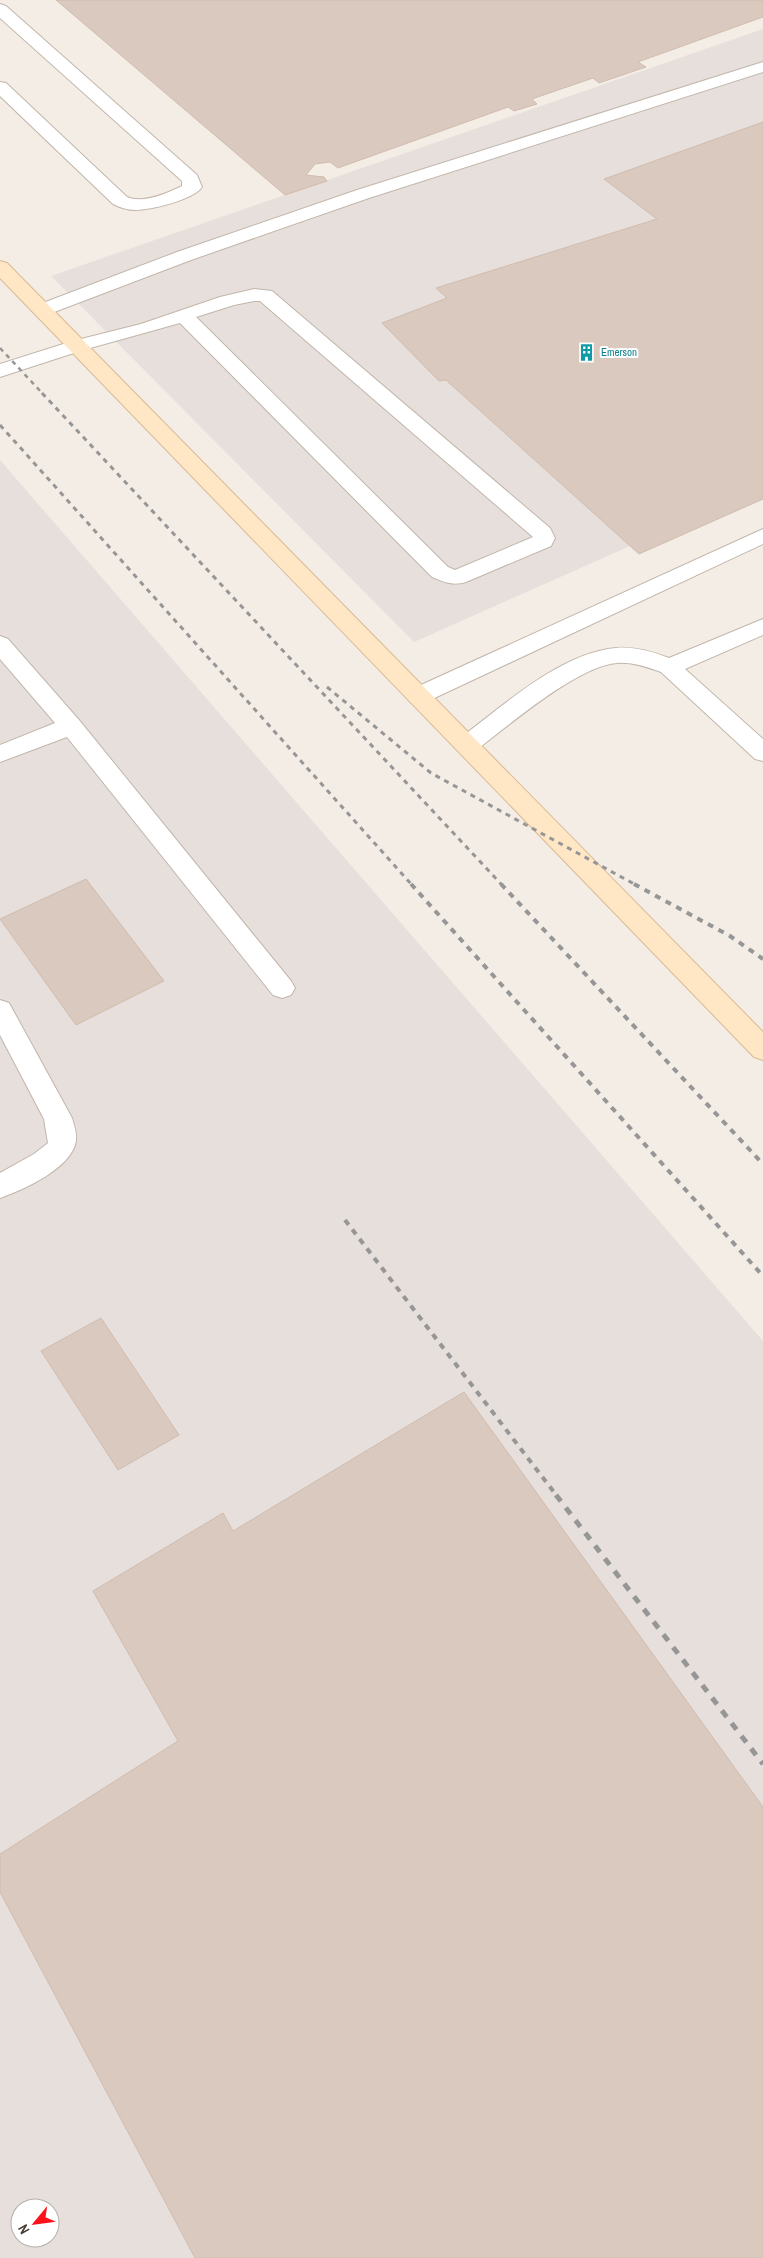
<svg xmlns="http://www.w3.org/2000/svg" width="763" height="2258" viewBox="0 0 763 2258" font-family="'Archivo Narrow',sans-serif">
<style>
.industrial{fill:#e6dfdb;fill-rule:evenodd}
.building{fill:#d9c9be;stroke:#d1bcae}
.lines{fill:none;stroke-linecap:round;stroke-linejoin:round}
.lane-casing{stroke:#c2b6ab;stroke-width:2}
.street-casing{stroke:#c2b6ab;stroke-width:2}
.secondary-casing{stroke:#d8ba96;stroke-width:2}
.lane{fill:#fff;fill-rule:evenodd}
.street{fill:#fff;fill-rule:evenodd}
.secondary{fill:#ffe6c4;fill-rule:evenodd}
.rail-far3{stroke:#969696;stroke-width:2.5;stroke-dasharray:4.5 4.5;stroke-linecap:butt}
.rail-far2{stroke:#969696;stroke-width:3;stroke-dasharray:5 5;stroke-linecap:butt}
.rail-far1{stroke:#969696;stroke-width:4;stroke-dasharray:6 6;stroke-linecap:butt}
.rail{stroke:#969696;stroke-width:5;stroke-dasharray:8 8;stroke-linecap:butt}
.labels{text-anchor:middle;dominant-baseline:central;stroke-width:4;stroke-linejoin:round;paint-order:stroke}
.far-culture-label{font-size:11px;fill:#0d838f;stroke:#fff;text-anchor:start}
</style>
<rect width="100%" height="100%" fill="#f4ede6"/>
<path class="industrial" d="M763,29V487L414,642L51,276Z
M0,460L763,1341V2258H0ZM20,2208H50V2238H20Z"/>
<path class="building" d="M56,0H763V17L638,62L646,67L599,83L593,78L532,99L537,104L514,111L508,107L338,168L330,162L315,164L306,175L324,177L327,181L285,195Z
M763,122V499L639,554L446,380L439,381L382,323L447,298L436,288L657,219L604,179Z
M86,879L164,981L76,1025L0,919Z
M101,1318L179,1435L118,1470L41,1351Z
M464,1392L763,1807V2258H195L0,1892V1854L178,1741L93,1591L223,1513L233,1531Z"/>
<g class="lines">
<defs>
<path id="lane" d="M0,4L6,6L197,175L202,187C193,200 151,210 135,210C128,210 119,207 113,204L0,96V82L6,83L127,197C143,204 168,193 182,186V181L0,18Z
M763,62V72L369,198L191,260L49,314L42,316L35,314L32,310L35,306L177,252L357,190Z
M254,289L272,291L550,528L555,538L551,546L466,582C453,586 444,582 432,577L180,323L76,352L69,350L66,346L69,342L141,324L220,297ZM254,301H260L533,537L455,570L448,567L196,317L234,305Z
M763,529V544L426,702L418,704L410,702L406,696L410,690Z
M763,619V635L685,669L763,739V761L755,759L661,672C647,667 632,662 617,663C577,666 508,726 475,751L467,753L459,751L455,745L459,739C503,706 560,653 616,648C634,646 653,652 669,658Z
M0,636L8,639L79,720L291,981L295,988L291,995L282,998L273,995L67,737L0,762V745L55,723L0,659Z
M0,1000L9,1003L72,1118C74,1125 77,1133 76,1141C72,1168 23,1190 0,1198V1173L34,1154L48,1143L44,1119L0,1035Z"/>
<path id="street" d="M76,340L83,342L86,346L83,350L0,377V364Z"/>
<path id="secondary" d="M0,261L7,263L763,1032V1060L754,1057L0,278Z"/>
</defs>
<use href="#lane" class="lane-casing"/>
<use href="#street" class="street-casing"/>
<use href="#secondary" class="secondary-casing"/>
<use href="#lane" class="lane"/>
<use href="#street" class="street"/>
<use href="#secondary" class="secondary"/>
<path class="rail-far3" d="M0,348L43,394"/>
<path class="rail-far2" d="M42,393L502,885
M0,425L412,885
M327,687L431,773L636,885"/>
<path class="rail-far1" d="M411,884L763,1276
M501,884L763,1164
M634,884L730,936L763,959
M345,1220L557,1496"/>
<path class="rail" d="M556,1495L763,1764"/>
</g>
<defs>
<symbol id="building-bare" viewBox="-9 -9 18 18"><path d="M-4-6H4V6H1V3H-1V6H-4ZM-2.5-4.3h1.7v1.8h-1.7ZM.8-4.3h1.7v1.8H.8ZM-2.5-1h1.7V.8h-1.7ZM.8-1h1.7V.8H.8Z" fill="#0f9aa8" stroke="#fff" stroke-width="2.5" paint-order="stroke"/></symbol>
</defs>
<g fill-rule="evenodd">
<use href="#building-bare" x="574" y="340" width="25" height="25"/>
</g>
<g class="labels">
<g class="far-culture-label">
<text x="601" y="352">Emerson</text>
</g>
</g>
<g transform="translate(35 2223) rotate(241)"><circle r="24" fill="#ffffff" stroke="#b5b1ae"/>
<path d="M0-4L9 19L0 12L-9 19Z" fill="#ff111b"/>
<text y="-8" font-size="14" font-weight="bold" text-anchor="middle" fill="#473c35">N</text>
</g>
</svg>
